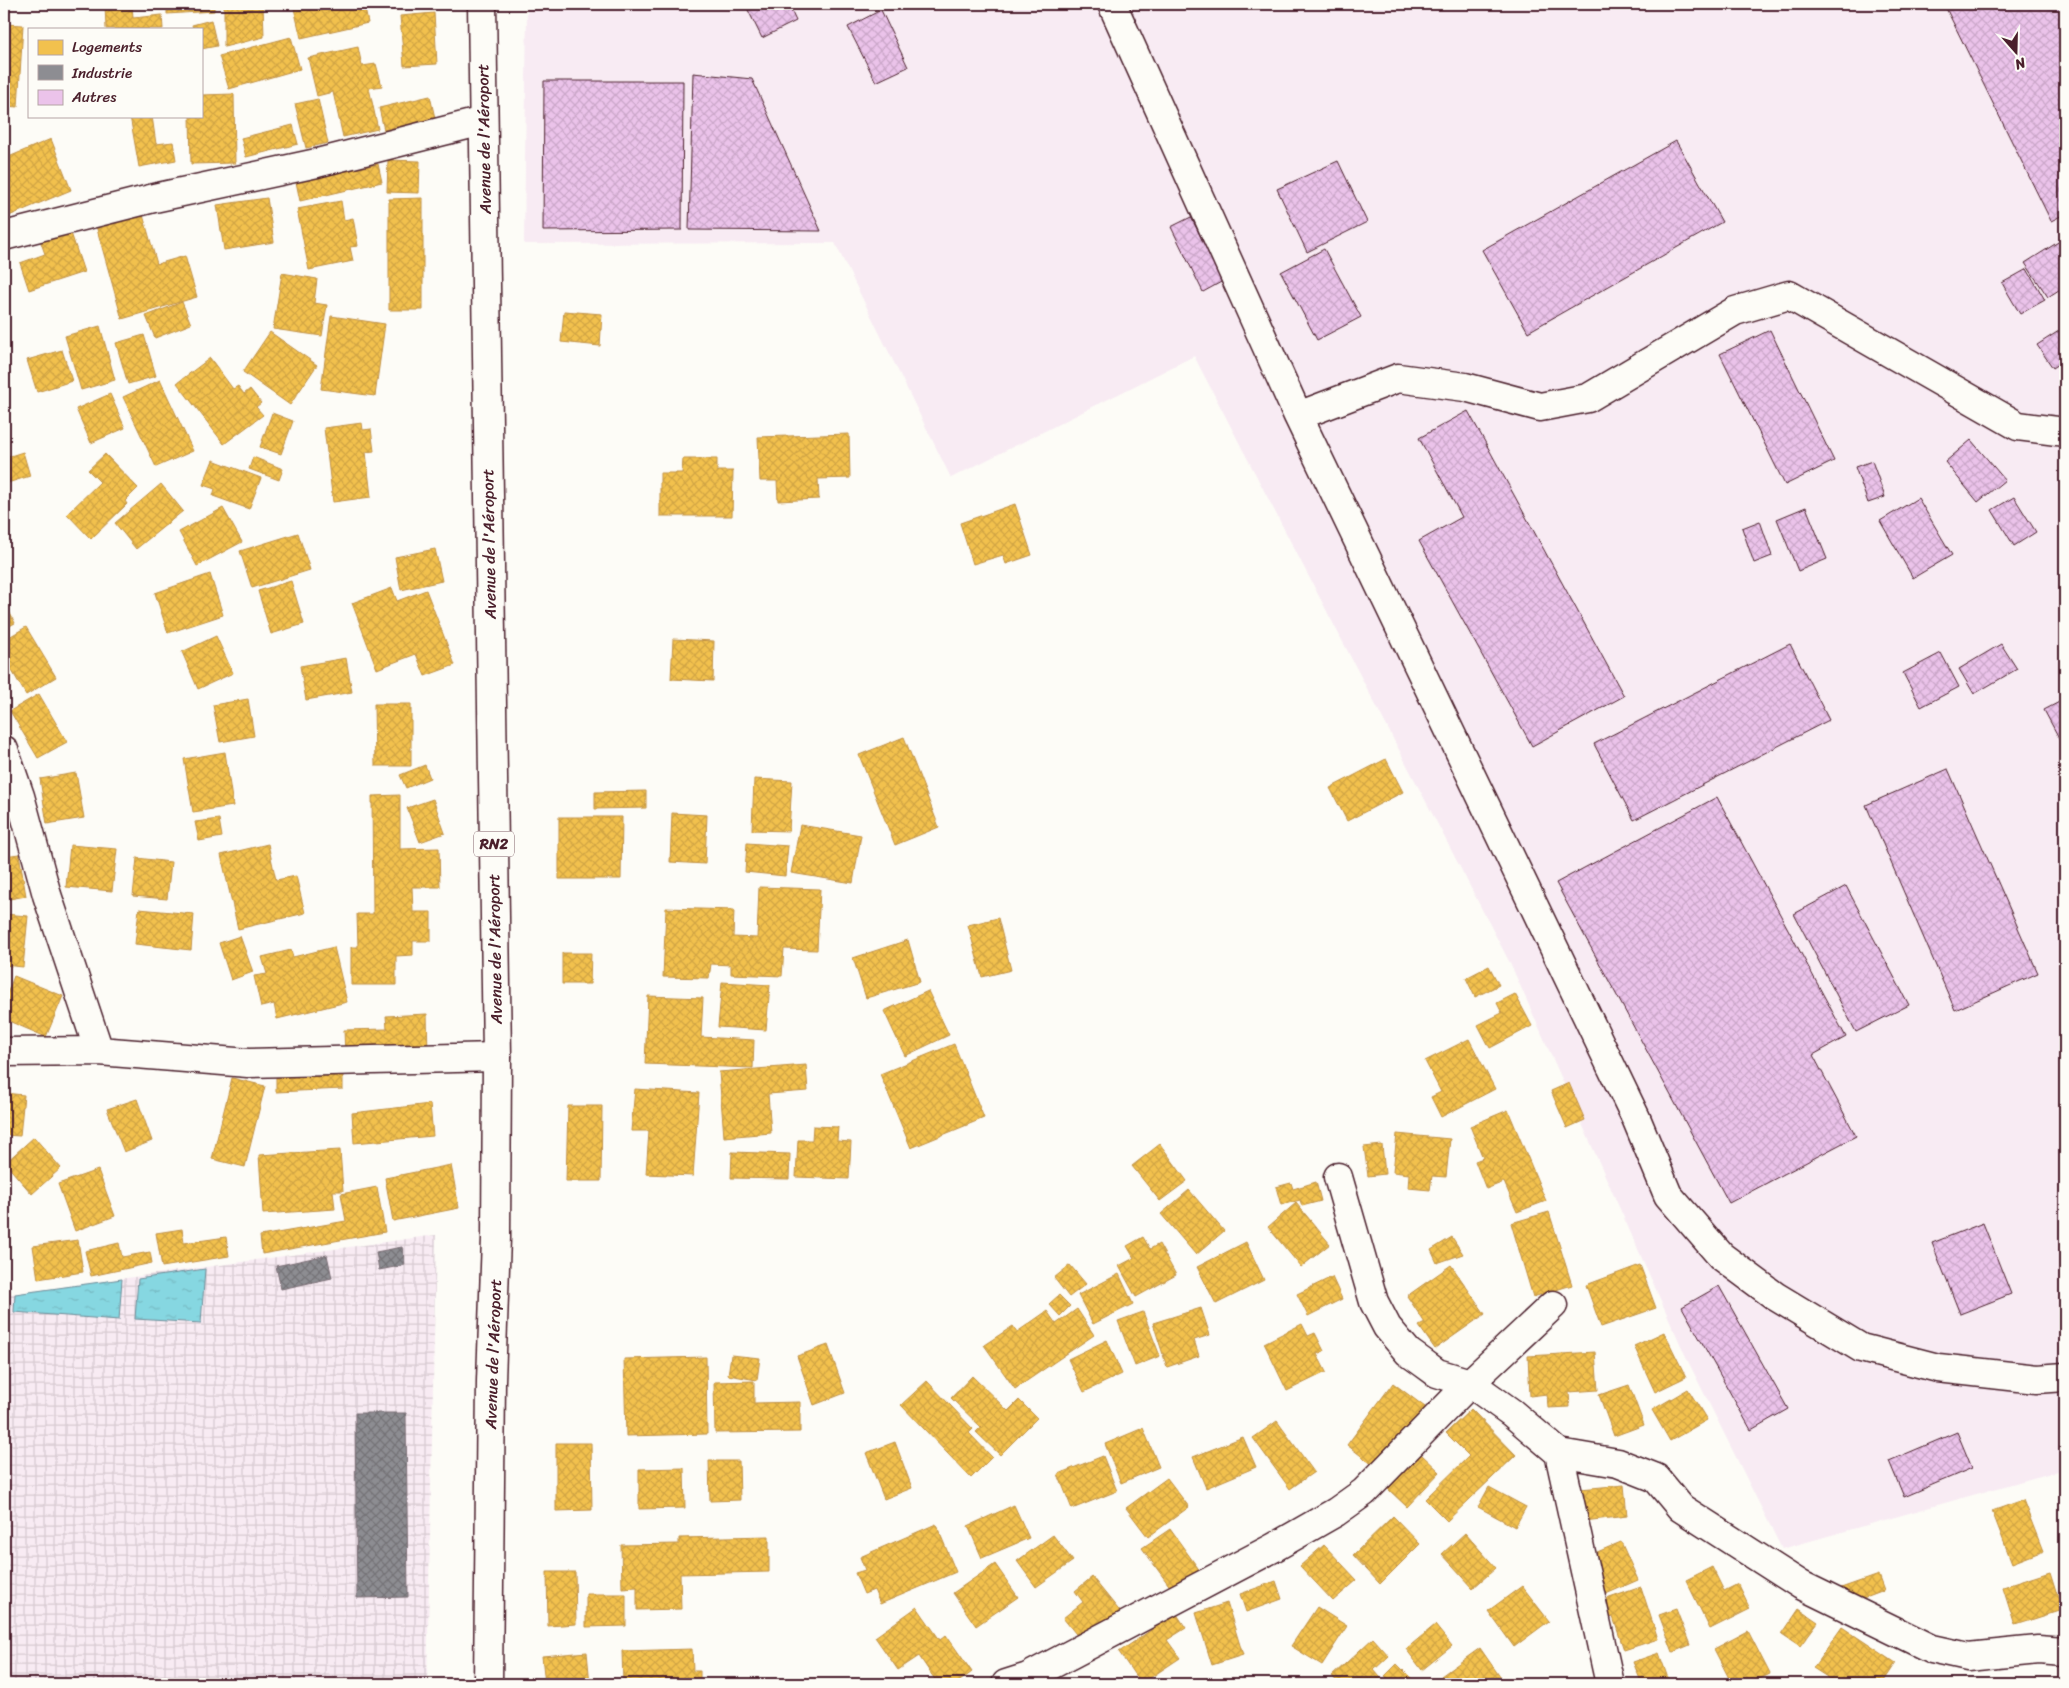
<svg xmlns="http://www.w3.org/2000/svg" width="2069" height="1688" viewBox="0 0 2069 1688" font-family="Sriracha,sans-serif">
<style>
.built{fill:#f8ebf3}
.industrial{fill:url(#industrial-grid)}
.water{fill:url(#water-ripples);stroke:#6e8d98}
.homes{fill:url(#homes-cross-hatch);stroke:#c09044}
.industry{fill:url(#industry-cross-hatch);stroke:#796c73}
.building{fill:url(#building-cross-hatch);stroke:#4a1f2b}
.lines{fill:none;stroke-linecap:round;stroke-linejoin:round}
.minor-casing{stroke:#4a1f2b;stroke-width:31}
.highway-casing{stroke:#4a1f2b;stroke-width:31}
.minor{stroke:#fdfcf7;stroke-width:28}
.highway{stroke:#fdfcf7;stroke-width:28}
.labels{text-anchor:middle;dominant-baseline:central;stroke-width:5;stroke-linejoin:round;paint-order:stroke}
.shield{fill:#fdfcf7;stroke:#806168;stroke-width:1}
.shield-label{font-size:15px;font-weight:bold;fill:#4a1f2b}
.street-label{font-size:16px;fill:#4a1f2b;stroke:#fdfcf7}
</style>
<defs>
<pattern id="industrial-grid" width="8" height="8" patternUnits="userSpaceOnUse" patternTransform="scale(1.25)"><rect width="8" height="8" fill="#f8ebf3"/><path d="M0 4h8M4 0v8" fill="none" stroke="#d6c9d0"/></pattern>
<pattern id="water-ripples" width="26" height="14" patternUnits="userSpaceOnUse" patternTransform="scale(1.25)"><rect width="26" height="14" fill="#86d7e1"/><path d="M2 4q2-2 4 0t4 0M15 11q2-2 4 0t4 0" fill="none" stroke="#75b8c1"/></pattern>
<pattern id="homes-cross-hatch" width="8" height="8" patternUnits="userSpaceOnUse" patternTransform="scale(1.25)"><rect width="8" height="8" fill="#f2c14e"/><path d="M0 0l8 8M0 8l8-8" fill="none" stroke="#d1a544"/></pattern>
<pattern id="industry-cross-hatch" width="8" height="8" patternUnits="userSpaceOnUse" patternTransform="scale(1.25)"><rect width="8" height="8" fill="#8d8d92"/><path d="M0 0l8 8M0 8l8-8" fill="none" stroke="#757377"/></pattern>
<pattern id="building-cross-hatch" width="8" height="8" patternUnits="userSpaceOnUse" patternTransform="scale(1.25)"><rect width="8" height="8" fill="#ebc3ea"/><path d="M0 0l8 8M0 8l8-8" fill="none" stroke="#cba7c9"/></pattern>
</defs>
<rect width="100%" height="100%" fill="#fdfcf7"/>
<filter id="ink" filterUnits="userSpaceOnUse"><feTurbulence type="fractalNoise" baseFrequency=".02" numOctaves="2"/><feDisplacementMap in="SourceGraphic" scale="10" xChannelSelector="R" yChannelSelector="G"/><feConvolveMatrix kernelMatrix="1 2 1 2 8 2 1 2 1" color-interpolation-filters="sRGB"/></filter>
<g filter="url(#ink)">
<path class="built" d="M527,4H2065V1469L1782,1549L1687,1359L1511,965L1194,356L951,478L835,243L524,244Z"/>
<path class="industrial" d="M436,1235L427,1684H4V1295Z"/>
<path class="water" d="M205,1269L201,1323L135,1319L138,1279Z
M122,1279L119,1320L14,1312L15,1294Z"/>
<path class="homes" d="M105,4H132L133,18L162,15L163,29H106Z
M167,4H214V11L167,14Z
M224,4H263L264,37L224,47Z
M293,4H364L368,23L301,38Z
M434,13L437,64L404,66L400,16Z
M211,20L217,46L201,49V29H193L192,25Z
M4,24L23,25L18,107L4,106Z
M291,37L300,69L229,89L219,56Z
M358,47L362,66L376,64L382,86L369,88L378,129L343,137L333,92L317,96L308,58Z
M234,94L235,163L191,164L190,116H201V95Z
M430,96L435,118L384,130L379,108Z
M318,99L328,143L306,148L295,104Z
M130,116H152L156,144L173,142L176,160L139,167Z
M293,125L298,144L246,157L241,138Z
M51,139L71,190L4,218V159Z
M388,160L420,161L419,193L387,192Z
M378,164L382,182L300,201L296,182Z
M267,198L274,242L224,250L217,205Z
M423,198V310H389V199Z
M341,201L344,220L353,218L358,246L350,247L353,261L309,270L297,209Z
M141,208L157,264L185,256L197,297L122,319L95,222Z
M69,227L84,272L29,290L20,263L45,254L39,237Z
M282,273L317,279L314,303L327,305L322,336L273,329Z
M182,302L191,324L155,338L146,316Z
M564,311L602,314L600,346L561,342Z
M331,316L385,324L375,396L321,389Z
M100,326L115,380L81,390L65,336Z
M270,332L317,365L290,405L243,372Z
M144,335L156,376L128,384L116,343Z
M62,350L72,381L37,392L27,360Z
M210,358L233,389L238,386L244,394L250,389L261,403L256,407L263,415L224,444L177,383Z
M160,380L193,451L156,467L123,397Z
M110,394L125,428L91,443L76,409Z
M272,413L293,421L281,454L260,447Z
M362,423L363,430L371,429L374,451L366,452L371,497L333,502L324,428Z
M849,434L850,478L818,479L819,499L778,501L777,481H760L758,437Z
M23,452L30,476L4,484V458Z
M105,454L138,488L125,501L127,504L91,539L67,514L100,482L88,470Z
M253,457L283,469L279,480L249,469Z
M683,459H717V471H733L732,516H660V473H682Z
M213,460L261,478L249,509L213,496L215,489L203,485Z
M161,484L183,511L136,549L115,523Z
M1015,504L1032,555L1006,564L1003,555L973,564L960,523Z
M223,508L242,542L197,566L179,532Z
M298,533L310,570L252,588L240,551Z
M435,549L442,581L401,590L395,557Z
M210,574L223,615L168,633L155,593Z
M291,581L304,624L271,634L258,591Z
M392,588L397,601L426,590L455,665L425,676L416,654L377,669L352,603Z
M4,602L15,623L4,629Z
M26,627L56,677L26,695L4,657V640Z
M216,636L233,673L198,689L182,652Z
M673,639L714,641L713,681L671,679Z
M346,658L352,692L306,700L300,666Z
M39,694L67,742L38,758L10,711Z
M248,699L254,736L220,742L213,705Z
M374,704H411V766H375Z
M904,737L939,827L895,845L859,755Z
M225,752L233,806L193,812L184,759Z
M1386,759L1403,792L1347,821L1330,788Z
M425,765L430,778L406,788L400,775Z
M76,773L84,818L47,824L40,779Z
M754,779L792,781L789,831L752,830Z
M646,791V808L595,809V792Z
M400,795V849L439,848L440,887H412L413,912H431V941H413V955L396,956V985H351V947H358L357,914H373L372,796Z
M433,799L445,833L420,842L407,808Z
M672,813L707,815L705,864L670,862Z
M559,817H622L621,879H559Z
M219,819L222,837L199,841L195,822Z
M800,825L861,835L853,883L791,873Z
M747,843L788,846L785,876L745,872Z
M268,844L276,880L296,876L305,913L238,929L221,855Z
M70,845L117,849L112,891L66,887Z
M19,854L26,896L4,900V856Z
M137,858L171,862L167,899L133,896Z
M759,887L820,889L817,950L784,949L782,976L731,974V965L711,964L709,978L663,977L666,908L734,910L733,937L757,938Z
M139,909L194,914L191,950L135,944Z
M4,914L28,916L23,967L4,965Z
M998,918L1011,970L982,977L968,925Z
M240,936L253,972L231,980L219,943Z
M908,940L920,982L866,998L853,958Z
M334,947L347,1002L277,1019L274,1004L261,1007L254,976L267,974L262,957L291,950L293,957Z
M562,953H591L590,984H562Z
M1489,966L1499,985L1475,997L1466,978Z
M14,976L63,996L46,1037L4,1019V1002Z
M722,982L770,985L766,1030L718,1027Z
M928,991L949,1035L905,1056L884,1011Z
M1515,994L1532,1026L1490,1048L1478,1025L1502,1013L1497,1003Z
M648,996L703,998L701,1037L754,1040L753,1068L645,1064Z
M427,1014L428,1054L345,1057L344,1030L387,1029L386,1016Z
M1469,1039L1495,1089L1441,1117L1431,1097L1441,1092L1425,1061Z
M954,1044L984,1118L911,1148L880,1074Z
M806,1065L808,1091L768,1094L771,1133L724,1137L719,1072Z
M343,1069V1089L276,1092V1071Z
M232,1078L265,1086L245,1167L212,1159Z
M1569,1083L1585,1120L1567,1128L1551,1091Z
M635,1089L699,1093L693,1176L646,1174L649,1131H631Z
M4,1093L24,1095L20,1136L4,1135Z
M137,1099L152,1141L124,1152L107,1109Z
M430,1104L433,1136L354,1143L352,1113Z
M568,1106H602L601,1181H566Z
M1508,1110L1546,1201L1517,1212L1504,1182L1486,1189L1475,1161L1483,1158L1470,1126Z
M813,1126L838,1127L837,1141L851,1142L849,1179L796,1177L798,1140H812Z
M1397,1134L1450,1139L1446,1177L1432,1176L1430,1190L1408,1188L1409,1174L1393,1172Z
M34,1137L61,1168L32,1194L5,1163Z
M1160,1144L1187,1181L1160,1201L1132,1166Z
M1382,1145L1385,1174L1368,1176L1364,1147Z
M340,1150L343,1191H333L335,1209L263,1214L259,1155Z
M732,1152L790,1154L789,1179L731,1178Z
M451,1165L459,1208L393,1221L385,1178Z
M98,1170L115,1216L75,1231L58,1184Z
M1316,1182L1321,1201L1302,1206L1300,1200L1281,1205L1276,1187L1291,1183L1293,1189Z
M377,1187L385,1232L262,1254L260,1236L346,1221L341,1194Z
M1189,1190L1224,1231L1196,1255L1161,1214Z
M1296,1203L1330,1244L1301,1267L1268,1227Z
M1549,1212L1572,1285L1533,1297L1511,1223Z
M182,1229L184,1243L226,1237L229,1256L162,1267L156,1233Z
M1143,1237L1150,1249L1159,1244L1176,1275L1136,1297L1119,1266L1134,1258L1127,1246Z
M1452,1237L1463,1254L1437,1263L1431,1250Z
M78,1240L83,1272L38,1279L33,1246Z
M1246,1242L1264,1280L1216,1304L1197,1267Z
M119,1243L122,1257L150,1252L152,1263L91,1276L85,1251Z
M1070,1265L1086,1284L1069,1297L1054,1278Z
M1451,1265L1485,1314L1435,1349L1419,1326L1425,1323L1407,1296Z
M1640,1265L1656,1308L1601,1327L1586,1285Z
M1119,1274L1133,1304L1093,1324L1078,1295Z
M1332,1277L1342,1299L1308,1316L1297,1294Z
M1059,1295L1070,1306L1060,1316L1049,1304Z
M1201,1308L1210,1335L1194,1340L1199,1356L1167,1367L1153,1323Z
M1077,1309L1094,1335L1015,1389L984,1345L1013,1326L1017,1332L1047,1311L1056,1324Z
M1143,1312L1160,1356L1135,1366L1118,1321Z
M1302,1324L1308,1336L1315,1333L1324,1351L1317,1354L1326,1372L1287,1391L1264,1343Z
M1664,1332L1686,1377L1655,1392L1634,1346Z
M1107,1340L1122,1374L1084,1392L1068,1359Z
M828,1345L845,1393L814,1405L797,1356Z
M1595,1352L1598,1390L1569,1392L1570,1407L1548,1408L1547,1394L1530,1396L1528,1356Z
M731,1355L760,1358L757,1380L728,1375Z
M706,1357L707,1434L626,1436L624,1359Z
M972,1376L1008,1411L1019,1400L1037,1418L1000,1455L976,1432L981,1427L951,1398Z
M754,1381V1403L800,1402V1432L715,1433L714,1382Z
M927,1381L973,1429L969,1433L992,1457L971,1478L901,1405Z
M1393,1383L1429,1410L1382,1472L1347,1445Z
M1629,1385L1644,1425L1614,1436L1599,1395Z
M1688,1389L1707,1420L1670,1441L1652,1410Z
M1471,1409L1516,1455L1447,1521L1425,1499L1469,1456L1446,1433Z
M1277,1421L1314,1472L1290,1489L1253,1438Z
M1143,1428L1159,1467L1121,1483L1105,1444Z
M1243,1437L1256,1467L1206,1488L1193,1457Z
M895,1442L912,1488L884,1499L866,1453Z
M556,1443H591L592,1510L556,1511Z
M1421,1454L1440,1472L1407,1507L1388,1489Z
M1103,1456L1117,1491L1072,1509L1058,1474Z
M709,1461H739L740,1500L710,1501Z
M684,1468L685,1508L639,1509V1469Z
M1167,1478L1189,1507L1148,1537L1126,1508Z
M1624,1485L1627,1516L1584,1521L1580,1489Z
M1489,1487L1526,1507L1515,1527L1478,1507Z
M2023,1500L2043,1551L2012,1563L1992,1511Z
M1014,1505L1029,1538L982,1558L968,1526Z
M1393,1516L1420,1544L1380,1584L1353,1555Z
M936,1524L956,1572L880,1604L874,1590L864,1594L855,1573L865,1570L860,1557Z
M1170,1529L1203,1575L1176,1595L1142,1548Z
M1465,1533L1496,1568L1473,1588L1442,1554Z
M1053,1535L1073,1561L1036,1587L1017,1561Z
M769,1536V1572L680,1574L681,1609L637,1610V1587L622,1588L621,1545L679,1544V1538Z
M1621,1542L1638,1580L1606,1594L1590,1555Z
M1324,1545L1357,1580L1333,1601L1300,1566Z
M995,1564L1018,1597L976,1626L953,1593Z
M1712,1567L1724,1591L1738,1584L1750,1609L1710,1629L1686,1580Z
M547,1572H575L576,1624L548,1626Z
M2050,1572L2062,1610L2015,1625L2003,1587Z
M1878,1575L1884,1591L1847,1605L1841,1588Z
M1092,1577L1122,1614L1084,1644L1063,1618L1083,1602L1075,1591Z
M1276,1581L1282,1599L1246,1612L1240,1594Z
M1522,1586L1549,1621L1514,1647L1488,1611Z
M1641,1587L1658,1639L1624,1650L1613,1617L1607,1619L1601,1601Z
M586,1594H626V1626L586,1627Z
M1227,1603L1243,1655L1212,1665L1196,1613Z
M917,1607L940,1640L946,1635L972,1672L956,1684H938L919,1656L898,1670L875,1637Z
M1317,1607L1347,1626L1322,1665L1291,1646Z
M1676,1609L1690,1645L1673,1652L1659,1615Z
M1799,1609L1818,1622L1800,1646L1782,1634Z
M1176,1613L1186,1628L1167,1640L1180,1658L1141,1684L1119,1652Z
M1435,1625L1452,1646L1422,1670L1406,1649Z
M1842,1627L1896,1663L1882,1684H1838L1813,1668Z
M1748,1631L1770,1674L1749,1684H1732L1714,1649Z
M1373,1638L1389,1656L1374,1670L1386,1684H1339L1332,1676Z
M1480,1648L1505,1684H1447L1441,1676Z
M692,1649L693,1671H700V1684L623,1683L622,1651Z
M587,1652L590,1684H545L542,1656Z
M1659,1653L1670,1684H1642L1633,1662Z
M1397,1664L1415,1682L1412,1684H1393L1385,1676Z"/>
<path class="industry" d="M402,1247L405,1265L379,1270L376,1252Z
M327,1255L332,1278L281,1289L276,1266Z
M355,1413H406L408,1597L357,1598Z"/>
<path class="building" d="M745,4H788L796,21L762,38Z
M1944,4H2065V214L2051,221Z
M881,10L908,67L876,82L848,27Z
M693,73L752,79L821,231L689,230Z
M544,81H683L682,230L543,231Z
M1676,141L1722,222L1528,332L1482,250Z
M1338,161L1367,222L1307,252L1277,189Z
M1191,217L1223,281L1203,292L1171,227Z
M2063,239L2065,243V286L2048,297L2025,263Z
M1324,249L1361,317L1317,340L1281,272Z
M2027,269L2045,300L2020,314L2002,283Z
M2065,327V360L2053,368L2037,345Z
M1770,330L1834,461L1785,485L1720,354Z
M1468,411L1624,696L1532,746L1419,541L1462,517L1419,438Z
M1971,440L2005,480L1978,502L1945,462Z
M1872,461L1885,497L1868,503L1855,467Z
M2014,497L2036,532L2014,546L1992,510Z
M1918,498L1952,555L1913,578L1880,521Z
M1806,507L1827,559L1798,571L1777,519Z
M1760,521L1772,556L1754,563L1742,528Z
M1790,644L1829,720L1634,820L1594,744Z
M2001,644L2017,669L1974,694L1959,669Z
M1941,653L1959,687L1921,707L1903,673Z
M2065,699V749L2044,710Z
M1948,769L2038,973L1955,1010L1866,805Z
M1717,797L1846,1037L1813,1055L1856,1136L1729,1203L1556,883Z
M1846,886L1909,1005L1856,1032L1794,914Z
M1983,1223L2011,1294L1960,1314L1932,1243Z
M1719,1286L1788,1409L1751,1430L1682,1307Z
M1957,1432L1972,1468L1904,1497L1889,1461Z"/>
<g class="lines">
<defs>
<path id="minor" d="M1112,4L1298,416L1636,1118L1668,1195L1721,1256L1775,1296L1861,1348L1938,1368L2037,1379L2065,1377
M4,236L154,198L317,163L483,121
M1298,416L1398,378L1465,387L1540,407L1588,398L1735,311L1789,295L2018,426L2065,432
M4,750L20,796L47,895L99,1051L248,1063L497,1057
M4,1052L99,1051
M1338,1177L1374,1302L1387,1327L1408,1352L1422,1362L1437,1373L1470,1383L1512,1413L1559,1453L1610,1684
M1559,1453L1618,1463L1656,1478L1681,1508L1801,1585L1932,1649L1968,1657L2038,1650L2065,1652
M1006,1684L1028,1677L1273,1548L1336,1512L1364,1492L1470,1383L1553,1305"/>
<path id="highway" d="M482,4L497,1057L496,1238L491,1381L488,1684"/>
</defs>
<use href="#minor" class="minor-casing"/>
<use href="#highway" class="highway-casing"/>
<use href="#minor" class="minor"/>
<use href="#highway" class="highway"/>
</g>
</g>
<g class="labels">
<rect class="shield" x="474" y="831.5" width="40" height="25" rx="4"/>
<g class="shield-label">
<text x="494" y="844">RN2</text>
</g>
<g class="street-label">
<text transform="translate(484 139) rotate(-91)">Avenue de l'Aéroport</text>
<text transform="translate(489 544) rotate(-91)">Avenue de l'Aéroport</text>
<text transform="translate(495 949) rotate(-91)">Avenue de l'Aéroport</text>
<text transform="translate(493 1354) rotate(-88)">Avenue de l'Aéroport</text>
</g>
</g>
<rect width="2069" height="1688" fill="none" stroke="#fdfcf7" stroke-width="20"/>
<rect x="10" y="10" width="2049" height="1668" fill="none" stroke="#4a1f2b" stroke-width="2" filter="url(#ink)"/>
<rect x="28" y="28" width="175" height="90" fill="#fdfcf7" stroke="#b5a4a5"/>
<rect x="38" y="40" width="25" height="15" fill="#f2c14e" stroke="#b5a4a5"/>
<text x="72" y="52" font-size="15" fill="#4a1f2b">Logements</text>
<rect x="38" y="65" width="25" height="15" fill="#8d8d92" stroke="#b5a4a5"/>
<text x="72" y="78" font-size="15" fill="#4a1f2b">Industrie</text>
<rect x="38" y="90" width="25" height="15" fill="#ebc3ea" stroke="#b5a4a5"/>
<text x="72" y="102" font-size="15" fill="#4a1f2b">Autres</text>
<g transform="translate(2016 52) rotate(160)" stroke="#fdfcf7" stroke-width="4" paint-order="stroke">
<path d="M0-4L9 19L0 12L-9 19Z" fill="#4a1f2b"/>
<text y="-8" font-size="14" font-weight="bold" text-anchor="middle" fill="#4a1f2b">N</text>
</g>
</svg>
